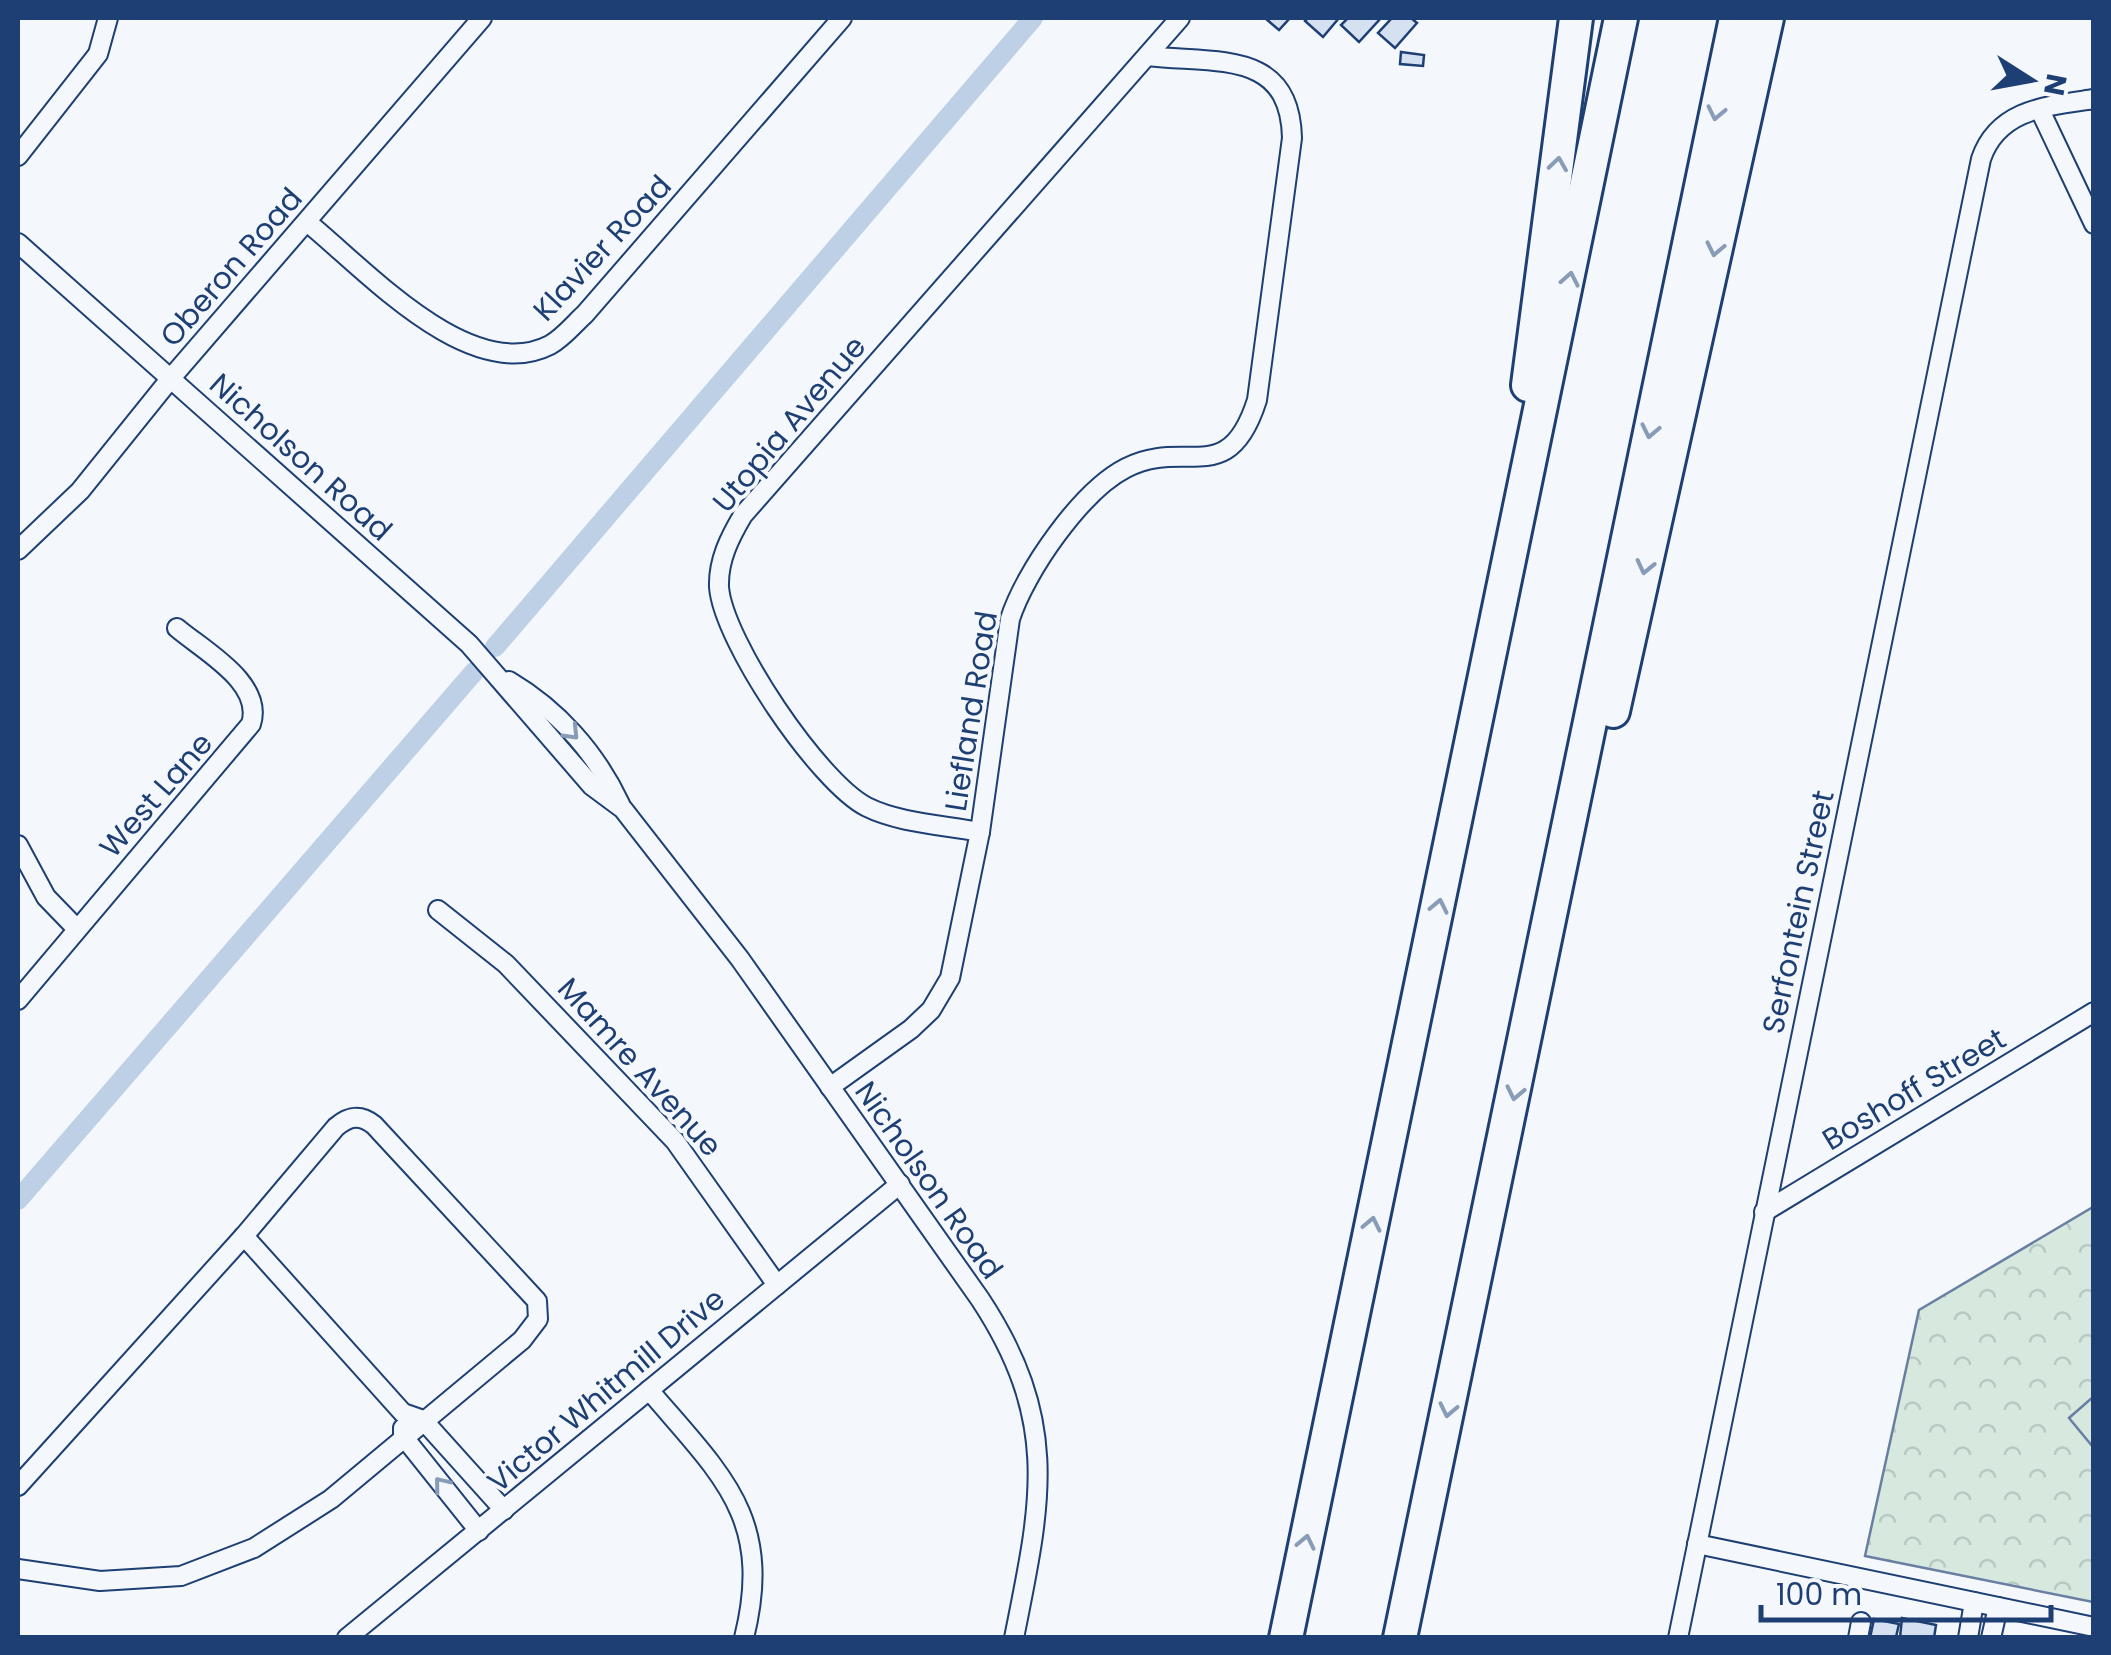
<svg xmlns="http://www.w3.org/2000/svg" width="2111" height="1655" font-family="Poppins,sans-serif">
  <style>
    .park { fill: url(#park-crowns); stroke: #687fa3; stroke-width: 2.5 }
    .pitch { fill: #d7e8df; stroke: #687fa3; stroke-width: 2.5 }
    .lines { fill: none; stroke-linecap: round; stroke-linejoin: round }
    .canal { stroke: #bed0e5; stroke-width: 20 }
    .building { fill: #d5e0f0; stroke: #1d3f73; stroke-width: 2.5 }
    .street-casing { stroke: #1d3f73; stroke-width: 22 }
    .highway-casing { stroke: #1d3f73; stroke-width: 38 }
    .street { stroke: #f4f7fb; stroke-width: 18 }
    .highway { stroke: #f4f7fb; stroke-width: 32 }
    .oneway { stroke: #889bb7 }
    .labels { text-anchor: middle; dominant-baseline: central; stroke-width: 8; stroke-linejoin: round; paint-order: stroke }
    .street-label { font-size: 30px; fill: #1d3f73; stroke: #f4f7fb }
  </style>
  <defs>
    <pattern id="park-crowns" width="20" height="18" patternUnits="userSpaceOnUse" patternTransform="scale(2.5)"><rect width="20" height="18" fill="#d7e8df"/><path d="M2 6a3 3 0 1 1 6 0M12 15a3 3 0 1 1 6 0" fill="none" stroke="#b8c8c3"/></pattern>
  </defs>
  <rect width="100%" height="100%" fill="#f4f7fb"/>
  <path class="park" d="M2093 1207V1602L1865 1556 1919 1310Z"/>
  <path class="pitch" d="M2093 1397V1447L2069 1418Z"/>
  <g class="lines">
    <g class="canal">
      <path d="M495 647 1033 18"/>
      <path d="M18 1200 474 672"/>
    </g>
  </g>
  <g class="building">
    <path d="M1265 18H1290L1279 30Z"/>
    <path d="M1308 18H1339L1323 37 1305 21Z"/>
    <path d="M1348 18H1381L1359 42 1341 25Z"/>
    <path d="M1392 18H1411L1417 23 1395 48 1378 33Z"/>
    <path d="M1401 52 1424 55 1423 66 1400 64Z"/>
    <path d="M1902 1618 1936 1625 1934 1638H1900Z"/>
    <path d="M1874 1619 1899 1624 1896 1637 1870 1638Z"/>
  </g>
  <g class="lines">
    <defs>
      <g id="street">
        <path d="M2040 110 2094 224"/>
        <path d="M18 156 98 54 108 18"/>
        <path d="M307 222C365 269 470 386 550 345 563 338 574 324 585 314L842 18"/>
        <path d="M18 243 469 644 592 786 623 809 740 959 980 1299C1061 1422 1041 1503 1014 1638"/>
        <path d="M18 550 80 491 171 378 482 18"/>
        <path d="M509 681C558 710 596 753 620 804"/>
        <path d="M980 832C944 825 899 823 867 807 819 783 723 641 719 587 718 560 730 537 743 515L1180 18"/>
        <path d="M18 845 46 897 77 929"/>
        <path d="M438 910 506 964 675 1141 777 1285"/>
        <path d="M18 1000 251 724C264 683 204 651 177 628"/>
        <path d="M830 1087 911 1029 931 1010 950 978 980 832 1010 619C1025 572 1081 491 1126 468 1185 437 1228 491 1257 400L1292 138C1290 49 1216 64 1148 56"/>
        <path d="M1764 1212 2094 1012"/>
        <path d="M244 1236 403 1413 423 1420 504 1510"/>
        <path d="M649 1390C721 1475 774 1517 744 1638"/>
        <path d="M403 1428V1436L479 1531"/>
        <path d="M18 1486 244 1236 336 1127C349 1116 360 1114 374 1125L537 1301 538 1319 522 1340 331 1499 254 1548 181 1576 100 1581 18 1569"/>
        <path d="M1697 1544 2094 1627"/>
        <path d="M347 1638 900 1184"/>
        <path d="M1678 1638 1981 159C1998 109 2047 106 2094 99"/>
        <path d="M1858 1638 1861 1622"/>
        <path d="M1968 1638 1974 1602"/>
        <path d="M1991 1638 1998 1607"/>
      </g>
      <g id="highway">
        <path d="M1528 385 1576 18"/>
        <path d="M1613 711 1767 18"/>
        <path d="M1286 1638 1621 18"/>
        <path d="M1400 1638 1736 18"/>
      </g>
    </defs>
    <use href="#street" class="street-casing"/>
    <use href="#highway" class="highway-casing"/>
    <use href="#street" class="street"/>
    <use href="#highway" class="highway"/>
  </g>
  <defs><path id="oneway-chevron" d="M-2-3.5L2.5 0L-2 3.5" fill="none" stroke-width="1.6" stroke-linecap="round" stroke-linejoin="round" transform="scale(2.5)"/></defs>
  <g class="oneway">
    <use href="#oneway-chevron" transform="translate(1716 113) rotate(102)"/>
    <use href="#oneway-chevron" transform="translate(1558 164) rotate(-82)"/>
    <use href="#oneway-chevron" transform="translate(1715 249) rotate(102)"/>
    <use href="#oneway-chevron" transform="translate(1570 279) rotate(-79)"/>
    <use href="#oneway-chevron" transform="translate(1650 431) rotate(102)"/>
    <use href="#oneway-chevron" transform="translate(1645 567) rotate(103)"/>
    <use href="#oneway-chevron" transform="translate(572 733) rotate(46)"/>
    <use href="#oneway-chevron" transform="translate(1439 906) rotate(-78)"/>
    <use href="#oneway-chevron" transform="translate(1515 1093) rotate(102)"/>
    <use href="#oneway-chevron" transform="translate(1372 1224) rotate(-78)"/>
    <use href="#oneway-chevron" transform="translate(1448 1410) rotate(102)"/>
    <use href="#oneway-chevron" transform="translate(441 1484) rotate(-129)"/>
    <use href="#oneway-chevron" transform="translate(1306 1542) rotate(-78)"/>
  </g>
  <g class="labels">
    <g class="street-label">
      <text transform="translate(602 248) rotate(-47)">Klavier Road</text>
      <text transform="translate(231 267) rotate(-49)">Oberon Road</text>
      <text transform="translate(789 424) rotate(-50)">Utopia Avenue</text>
      <text transform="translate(301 457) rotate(42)">Nicholson Road</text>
      <text transform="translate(971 711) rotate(-81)">Liefland Road</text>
      <text transform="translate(156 795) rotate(-49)">West Lane</text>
      <text transform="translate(1798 912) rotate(-78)">Serfontein Street</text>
      <text transform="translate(640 1067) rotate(48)">Mamre Avenue</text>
      <text transform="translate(1914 1089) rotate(-31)">Boshoff Street</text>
      <text transform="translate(929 1180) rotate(55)">Nicholson Road</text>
      <text transform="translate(606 1390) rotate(-40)">Victor Whitmill Drive</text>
    </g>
  </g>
  <rect width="2111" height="1655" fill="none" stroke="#1d3f73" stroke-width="40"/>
  <g transform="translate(2031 80) rotate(101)" stroke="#f4f7fb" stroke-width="8" paint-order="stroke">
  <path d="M0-8L18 38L0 25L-18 38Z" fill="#1d3f73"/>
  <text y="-15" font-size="28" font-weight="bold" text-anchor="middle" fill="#1d3f73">N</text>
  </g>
  <path d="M1761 1605v15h290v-15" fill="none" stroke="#1d3f73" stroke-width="5"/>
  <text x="1776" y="1605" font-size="30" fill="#1d3f73" stroke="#f4f7fb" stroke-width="8" paint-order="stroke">100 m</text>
</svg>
